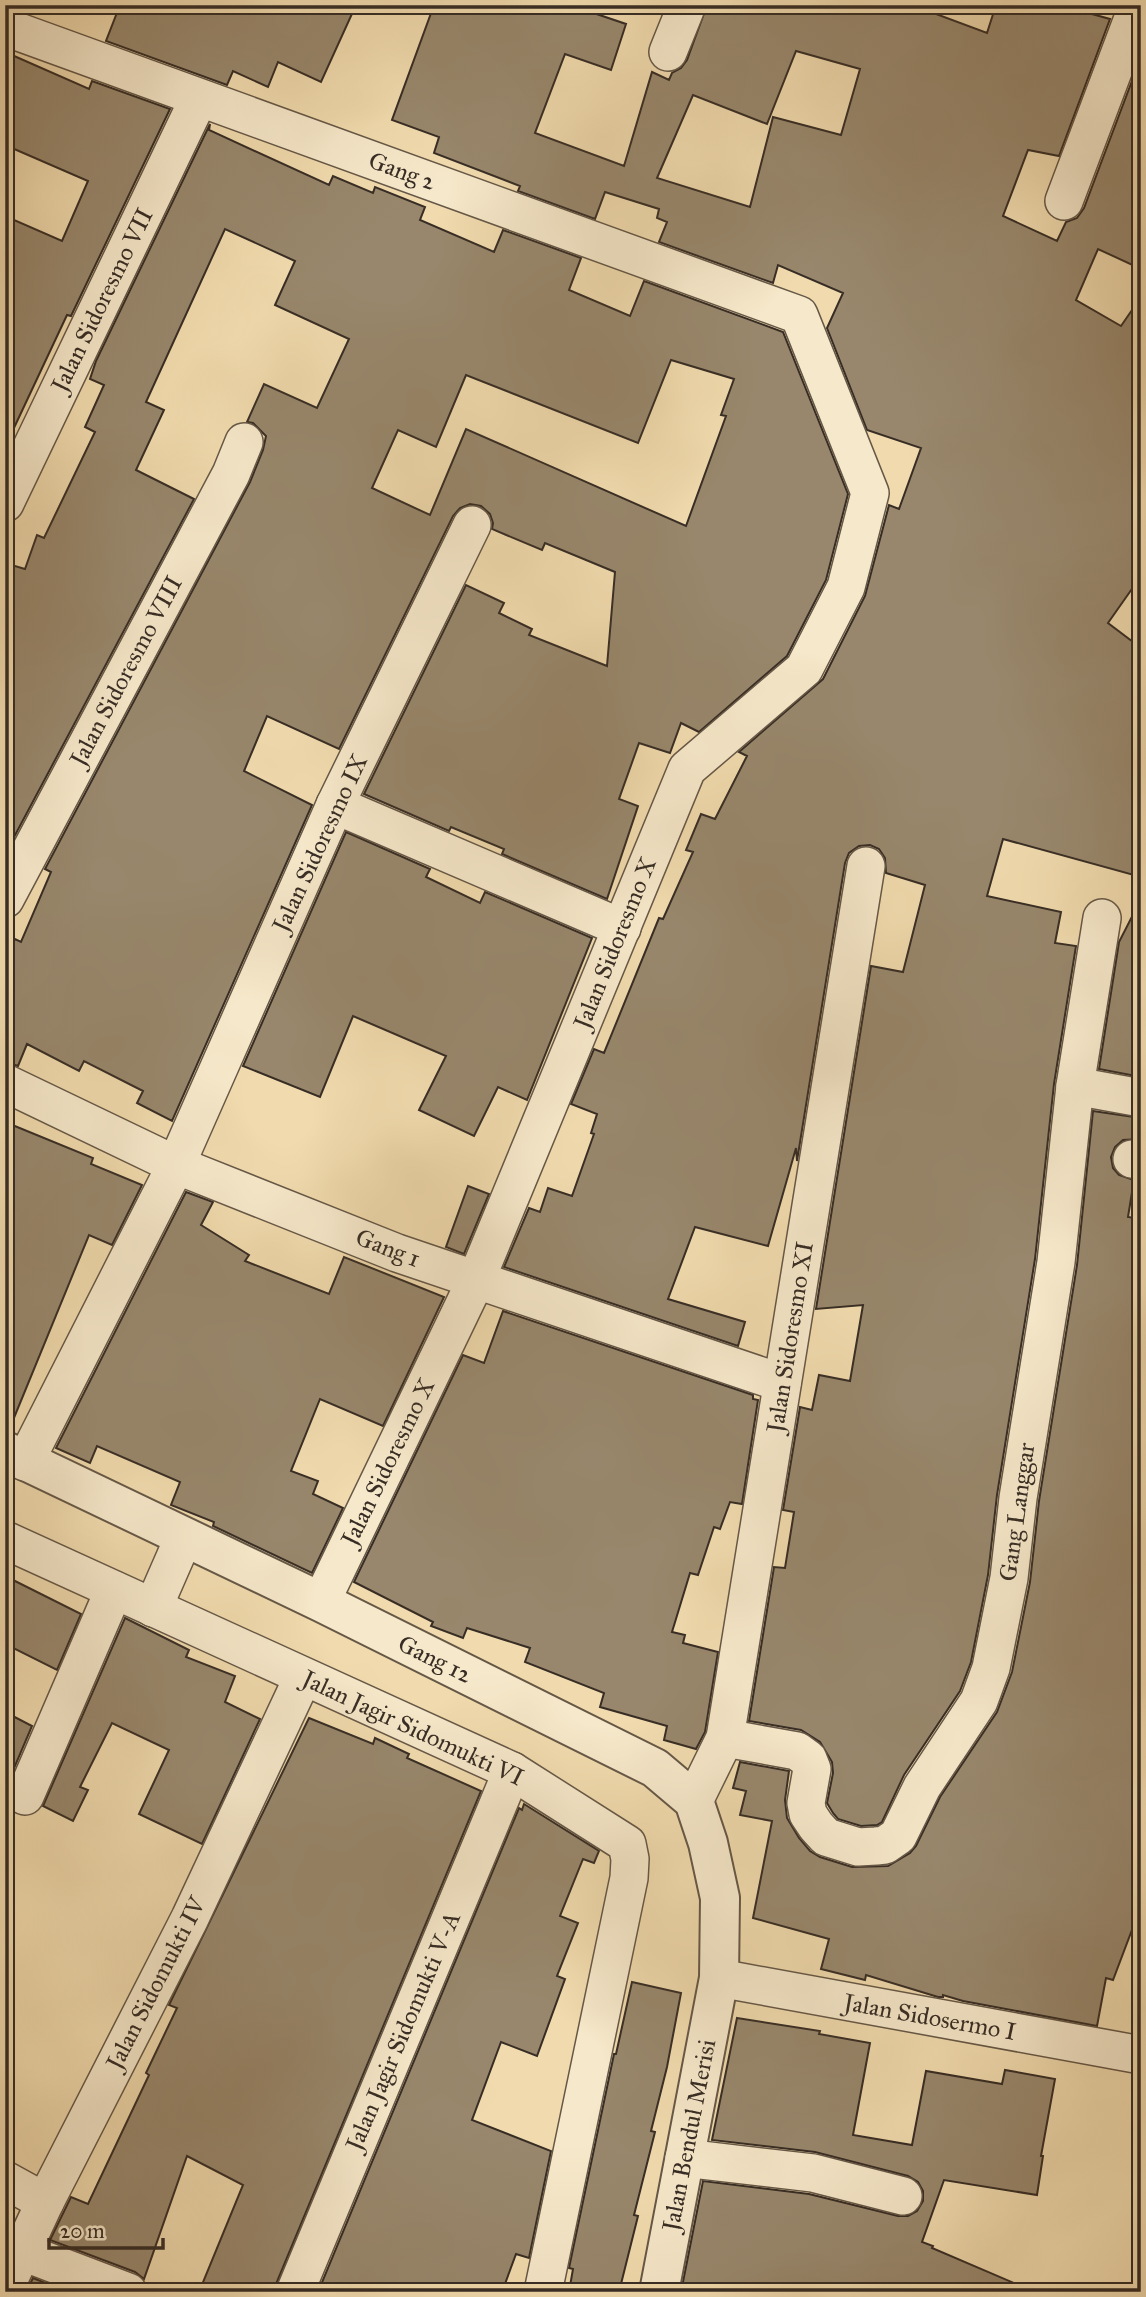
<svg xmlns="http://www.w3.org/2000/svg" width="1146" height="2297" font-family="'IM FELL Great Primer',serif">
  <style>
    .building { fill: #98876c; stroke: #372d25; stroke-width: 2; fill-rule: evenodd }
    .lines { fill: none; stroke-linecap: round; stroke-linejoin: round }
    .minor-casing { stroke: #665847; stroke-width: 40 }
    .tertiary-casing { stroke: #665847; stroke-width: 42 }
    .minor { stroke: #f6e8ca; stroke-width: 37 }
    .tertiary { stroke: #f6e8ca; stroke-width: 38 }
    .labels { text-anchor: middle; dominant-baseline: central; stroke-width: 5; stroke-linejoin: round; paint-order: stroke }
    .street-label { font-size: 24px; fill: #372d25; stroke: #f6e8ca }
  </style>
  <rect width="100%" height="100%" fill="#f1dbae"/>
  <filter id="stains"><feTurbulence type="fractalNoise" baseFrequency=".00286" numOctaves="4"/><feColorMatrix values="0 0 0 0 .2 0 0 0 0 .09 0 0 0 0 .02 0 0 0 .5 -.17"/></filter>
  <radialGradient id="worn" r=".72"><stop offset=".6" stop-color="#630" stop-opacity="0"/><stop offset="1" stop-color="#630" stop-opacity=".3"/></radialGradient>
  <g class="building">
    <path d="M120 5H356L321 82 278 62 268 87 233 71 227 85 106 41Z"/>
    <path d="M434 5H570L626 24 611 70 565 54 535 133 624 166 652 72 669 80 672 73 681 68 687 60 707 5H912L987 33 996 5H1059L1110 19 1059 156 1028 150 1003 216 1057 241 1066 222 1077 218 1084 208 1141 57V269L1098 249 1076 300 1121 326 1141 297V576L1108 623 1141 648V877L1003 839 987 896 1061 912 1055 943 1076 946 1054 1084 1035 1259 997 1495 988 1575 971 1662 960 1691 904 1775 882 1822 877 1825 861 1826 838 1819 833 1813 827 1803 833 1773 832 1762 820 1742 801 1730 749 1721 774 1567 785 1568 794 1512 783 1510 800 1407 812 1410 819 1375 850 1381 863 1305 816 1309 871 966 903 972 925 885 886 873 885 858 879 849 870 845 859 846 849 853 845 863 797 1161 796 1148 768 1246 695 1227 668 1299 745 1322 738 1346 504 1267 529 1208 540 1212 548 1188 572 1196 594 1134 591 1133 597 1114 571 1104 594 1049 604 1053 659 918 663 919 693 852 686 850 701 814 715 819 747 756 739 752 823 679 865 596 889 505 899 509 921 448 867 430 827 328 843 293 778 265 773 283 659 242 667 222 657 218 659 209 605 192 595 219 518 191 520 186 434 153 439 137 392 120ZM796 51 860 69 841 135 773 117 750 207 657 178 693 95 767 124Z"/>
    <path d="M5 52 89 89 92 81 170 109 71 316 67 315 5 447V216L62 241 88 181 5 145Z"/>
    <path d="M210 124 209 130 329 185 333 176 373 193 375 187 425 207 420 220 494 252 503 230 581 258 569 290 630 316 644 281 783 332 848 494 826 580 787 656 699 732 681 723 670 753 639 743 619 799 638 806 607 899 502 854 504 849 451 827 449 831 364 794 466 585 504 603 499 613 532 629 529 635 607 666 615 572 545 543 542 550 492 529 493 523 490 514 481 506 470 504 460 508 453 516 339 749 267 716 244 771 312 805 172 1121 137 1103 143 1091 84 1061 79 1071 27 1044 18 1066 5 1062V958L15 939 21 942 51 872 45 869 250 482 263 450 266 436 253 423 247 422 264 384 317 408 349 339 275 305 295 261 225 229 146 402 164 410 136 470 194 499 13 839 5 836V563L25 569 37 535 44 538 95 432 85 427 104 385 90 379 96 361ZM671 360 734 379 721 415 726 416 686 526 466 429 430 515 372 488 398 430 436 447 466 375 638 443Z"/>
    <path d="M346 832 430 869 426 877 480 903 485 892 592 938 527 1100 498 1087 474 1136 419 1110 446 1056 353 1016 320 1097 243 1066Z"/>
    <path d="M1141 899V1077L1099 1069 1119 942Z"/>
    <path d="M1093 1111 1141 1118V1139L1123 1140 1115 1147 1111 1157 1113 1168 1119 1175 1134 1180 1128 1217 1141 1219V1906L1113 1980 1106 1978 1097 2026 963 2001 943 1995V1997H938L866 1975 865 1980 821 1969 829 1939 753 1918 772 1821 740 1815 746 1791 733 1788 740 1762 789 1771 785 1800 787 1818 799 1838 810 1851 820 1857 852 1867 888 1866 910 1853 916 1846 940 1797 997 1712 1012 1672 1030 1582 1039 1501 1077 1265Z"/>
    <path d="M5 1122 93 1158 91 1164 142 1185 112 1245 89 1235 9 1430 5 1429Z"/>
    <path d="M468 1186 489 1194 464 1254 446 1247Z"/>
    <path d="M186 1192 213 1202 201 1225 249 1255 245 1261 329 1294 344 1257 444 1297 383 1426 320 1399 291 1471 318 1481 313 1494 343 1508 312 1573 213 1526 214 1522 171 1505 180 1482 97 1446 90 1463 56 1448Z"/>
    <path d="M503 1311 753 1395V1399L758 1400 742 1504 730 1502 720 1529 714 1527 698 1575 690 1573 672 1632 685 1635 683 1643 718 1652 705 1732 696 1749 664 1740 667 1726 600 1707 604 1693 525 1662 530 1648 467 1628 463 1638 431 1626 433 1622 354 1582 463 1355 484 1363Z"/>
    <path d="M5 1576 81 1614 57 1670 5 1644Z"/>
    <path d="M125 1618 189 1650 186 1657 235 1676 225 1702 260 1719 202 1844 139 1814 169 1750 112 1723 80 1787 88 1790 73 1821 43 1806Z"/>
    <path d="M5 1712 32 1726 6 1787H5Z"/>
    <path d="M309 1718 373 1744 375 1738 409 1754 407 1758 481 1791 276 2284 274 2292H199L243 2185 187 2156 144 2279 135 2272 50 2240 71 2197 88 2204 149 2075 146 2073 177 2008 169 2005Z"/>
    <path d="M524 1804 599 1851 594 1863 583 1859 560 1916 578 1923 557 1976 565 1979 537 2056 501 2042 472 2120 551 2151 529 2258 516 2254 502 2292H318L519 1808 522 1810Z"/>
    <path d="M632 1982 681 1993 667 2067 651 2131 655 2132 634 2215 638 2216 619 2292H569L573 2269 569 2268 614 2054H616Z"/>
    <path d="M737 2018 820 2031 819 2034 870 2043 853 2135 912 2145 926 2071 1002 2084 1005 2070 1055 2079 1041 2156H1043L1037 2195 944 2180 922 2242 933 2246 932 2248 1035 2292H681L703 2181 809 2194 898 2216H908L917 2211 923 2201V2191L918 2182 908 2176 815 2152 712 2140Z"/>
    <path d="M33 2278 68 2292H26Z"/>
  </g>
  <g class="lines">
    <defs>
      <g id="minor">
        <path d="M5 27 799 315 870 493 846 587 804 669 687 769 476 1280 321 1602"/>
        <path d="M668 52 687 5"/>
        <path d="M1064 201 1138 5"/>
        <path d="M5 503 199 98"/>
        <path d="M335 805 622 928"/>
        <path d="M5 899 231 474 244 442"/>
        <path d="M5 1083 176 1165 397 1253 782 1383"/>
        <path d="M1075 1086 1141 1098"/>
        <path d="M1132 1159 1141 1160"/>
        <path d="M25 1462 176 1165 335 805 472 525"/>
        <path d="M5 1540 512 1771 627 1844 630 1859 629 1878 543 2292"/>
        <path d="M153 1608 184 1537"/>
        <path d="M725 1738 797 1751 808 1759 812 1769 806 1803 808 1814 816 1826 826 1837 858 1847 876 1846 885 1845 898 1836 922 1787 979 1701 991 1668 1009 1578 1018 1498 1056 1262 1075 1086 1102 918"/>
        <path d="M25 1796 114 1590"/>
        <path d="M694 1801 725 1738 866 866"/>
        <path d="M719 1978 1141 2055"/>
        <path d="M684 2158 813 2173 903 2196"/>
        <path d="M5 2180 45 2202"/>
        <path d="M23 2252 128 2292"/>
        <path d="M5 2288 45 2202 190 1918 303 1677"/>
        <path d="M295 2292 512 1771"/>
      </g>
      <path id="tertiary" d="M5 1451 321 1602 655 1768 694 1801 708 1843 720 1898 719 1978 659 2292"/>
    </defs>
    <use href="#minor" class="minor-casing"/>
    <use href="#tertiary" class="tertiary-casing"/>
    <use href="#minor" class="minor"/>
    <use href="#tertiary" class="tertiary"/>
  </g>
  <g class="labels">
    <g class="street-label">
      <text transform="translate(402 171) rotate(20)">Gang 2</text>
      <text transform="translate(102 300) rotate(-64)">Jalan Sidoresmo VII</text>
      <text transform="translate(126 671) rotate(-62)">Jalan Sidoresmo VIII</text>
      <text transform="translate(320 843) rotate(-65)">Jalan Sidoresmo IX</text>
      <text transform="translate(615 943) rotate(-68)">Jalan Sidoresmo X</text>
      <text transform="translate(388 1248) rotate(21)">Gang 1</text>
      <text transform="translate(790 1337) rotate(-81)">Jalan Sidoresmo XI</text>
      <text transform="translate(388 1462) rotate(-64)">Jalan Sidoresmo X</text>
      <text transform="translate(1017 1512) rotate(-82)">Gang Langgar</text>
      <text transform="translate(435 1659) rotate(26)">Gang 12</text>
      <text transform="translate(413 1728) rotate(25)">Jalan Jagir Sidomukti VI</text>
      <text transform="translate(156 1983) rotate(-63)">Jalan Sidomukti IV</text>
      <text transform="translate(930 2017) rotate(10)">Jalan Sidosermo I</text>
      <text transform="translate(403 2031) rotate(-67)">Jalan Jagir Sidomukti V-A</text>
      <text transform="translate(689 2135) rotate(-79)">Jalan Bendul Merisi</text>
    </g>
  </g>
  <rect width="1146" height="2297" fill="none" stroke="#f1dbae" stroke-width="28"/>
  <rect x="7" y="7" width="1132" height="2283" fill="none" stroke="#372d25" stroke-width="3.5"/>
  <rect x="14" y="14" width="1118" height="2269" fill="none" stroke="#372d25" stroke-width="2"/>
  <path d="M49 2238v10h114v-10" fill="none" stroke="#372d25" stroke-width="3.5"/>
  <text x="60" y="2238" font-size="21" fill="#372d25" stroke="#f6e8ca" stroke-width="5" paint-order="stroke">20 m</text>
  <rect width="100%" height="100%" filter="url(#stains)"/>
  <rect width="100%" height="100%" fill="url(#worn)"/>
</svg>
